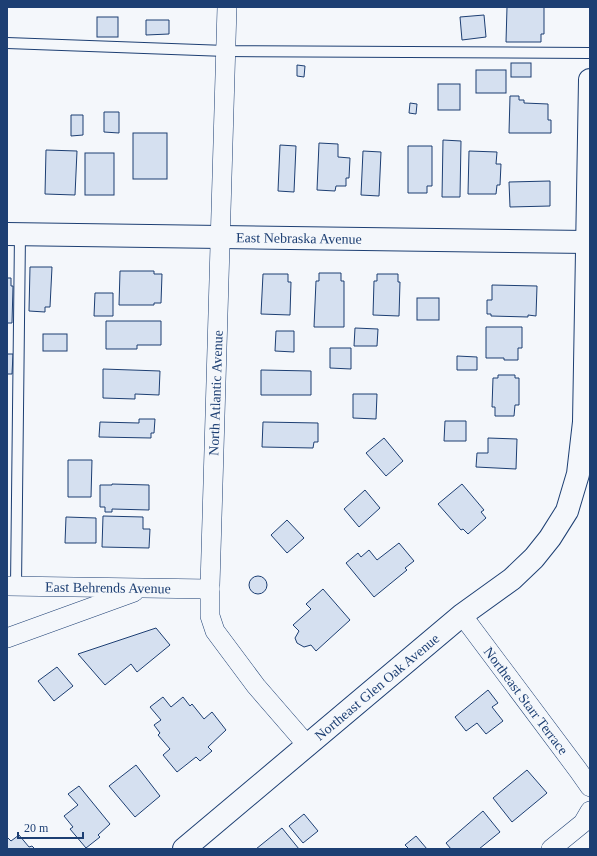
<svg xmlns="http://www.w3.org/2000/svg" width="597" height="856" font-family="Georgia,serif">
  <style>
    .building { fill: #d5e0f0; stroke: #1d3f73 }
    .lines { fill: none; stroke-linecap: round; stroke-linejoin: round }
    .lane-casing { stroke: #1d3f73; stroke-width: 12 }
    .street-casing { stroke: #1d3f73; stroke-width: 20 }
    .secondary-casing { stroke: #1d3f73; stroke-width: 24 }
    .lane { stroke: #f4f7fb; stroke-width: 10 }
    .street { stroke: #f4f7fb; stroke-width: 19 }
    .secondary { stroke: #f4f7fb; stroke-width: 22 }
    .labels { text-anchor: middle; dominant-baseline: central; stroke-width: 3; stroke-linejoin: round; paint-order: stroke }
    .street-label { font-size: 14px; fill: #1d3f73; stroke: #f4f7fb }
  </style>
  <rect width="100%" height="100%" fill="#f4f7fb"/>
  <g class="building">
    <path d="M507 7H544V34H541V42H506Z"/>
    <path d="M484 15 486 37 462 40 460 17Z"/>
    <rect x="97" y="17" width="21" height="20"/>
    <path d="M146 20H169V34L146 35Z"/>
    <rect x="511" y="63" width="20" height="14"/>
    <path d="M297 65 305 66 304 77 297 76Z"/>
    <rect x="476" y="70" width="30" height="23"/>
    <rect x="438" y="84" width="22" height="26"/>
    <path d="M510 96H519V100H524V103L548 104V120H551V133H509Z"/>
    <path d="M410 103 417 104 416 114 409 113Z"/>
    <path d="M104 112H119V133L104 132Z"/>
    <path d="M71 115H83V135L71 136Z"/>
    <rect x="133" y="133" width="34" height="46"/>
    <path d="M443 140 461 141 460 197H442Z"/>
    <path d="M319 143 338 144V157L350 158 349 178H346V186H336L335 191 317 190Z"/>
    <path d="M280 145 296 146 294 192 278 191Z"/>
    <path d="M408 146H432V186H427V193H408Z"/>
    <path d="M46 150 77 151 75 195 45 194Z"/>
    <path d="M363 151 381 152 379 196 361 195Z"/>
    <path d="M469 151 497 152 496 164H501L500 185H497L496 194H468Z"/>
    <rect x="85" y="153" width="29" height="42"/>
    <path d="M550 181V206L510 207 509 182Z"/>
    <path d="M30 267H52L50 307H45V312L29 311Z"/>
    <path d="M120 271H154V274H162L161 303H154V305H119Z"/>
    <path d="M319 273H341V281H344V327H314L316 281H319Z"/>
    <path d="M263 274H288V282H291L290 315 261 314Z"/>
    <path d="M377 274H398V282H400L399 316 373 315 374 281H377Z"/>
    <path d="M7 278H11V286H13L12 323H7Z"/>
    <path d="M492 285 537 286 536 316 528 315V317L491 316V314H487V300H492Z"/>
    <path d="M95 293H113V316H94Z"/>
    <rect x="417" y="298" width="22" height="22"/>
    <path d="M106 321H161V345H137V349H106Z"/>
    <path d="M486 327H522V348H518V360H504V358H486Z"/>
    <path d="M355 328 378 329 377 346H354Z"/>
    <path d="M276 331H294V352L275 351Z"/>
    <rect x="43" y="334" width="24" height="17"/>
    <path d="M330 348H351V369L330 368Z"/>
    <path d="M7 354H13L12 374H7Z"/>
    <path d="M457 356 477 357V370H457Z"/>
    <path d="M103 369 160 371 159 395 135 394V399L103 398Z"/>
    <path d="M261 370 311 371V395H261Z"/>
    <path d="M498 375H515V378H519V405H515L514 416H495V407H492L493 378H498Z"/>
    <path d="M353 394H377L376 419 353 418Z"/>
    <path d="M139 419H155L154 433H151V438L99 437 100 422 139 423Z"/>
    <path d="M445 421H466V441H444Z"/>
    <path d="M263 422 318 423V442H314L313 448 262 447Z"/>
    <path d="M384 438 403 461 386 476 366 453Z"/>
    <path d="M488 438 517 439 516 469 476 467 477 453H488Z"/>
    <path d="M68 460H92L91 497H68Z"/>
    <path d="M112 484 149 485V510L112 509V512H105V507H100V485H112Z"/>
    <path d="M462 484 484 510 481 512 486 518 468 534 463 529 461 530 438 504Z"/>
    <path d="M365 490 380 508 359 527 344 509Z"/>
    <path d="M103 516 143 517V529H150L149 548 102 547Z"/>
    <path d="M66 517 96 518V543H65Z"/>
    <path d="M287 520 304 538 287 553 271 535Z"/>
    <path d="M399 543 414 561 405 568 407 570 374 597 346 563 358 553 361 557 369 550 377 560Z"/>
    <circle cx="258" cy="585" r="9"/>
    <path d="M323 589 350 620 316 651 311 645 304 647 297 643 295 638 299 631 293 625 311 609 306 604Z"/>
    <path d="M156 628 170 645 137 672 131 664 105 685 78 654Z"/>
    <path d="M57 667 73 686 54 701 38 681Z"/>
    <path d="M488 690 498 703 492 707 503 721 486 734 477 723 466 731 455 717Z"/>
    <path d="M163 697 171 707 183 697 190 706 192 704 204 719 212 712 226 730 208 747 212 751 200 761 196 757 177 772 163 755 170 749 158 735 160 733 154 725 161 720 150 707Z"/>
    <path d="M136 765 160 796 135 817 109 786Z"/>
    <path d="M527 770 547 793 512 822 493 798Z"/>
    <path d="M79 786 110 824 98 835 100 837 86 848 70 829 73 827 64 816 78 805 68 794Z"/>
    <path d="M483 811 500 832 479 849H451L446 843Z"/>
    <path d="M304 814 318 831 303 843 289 826Z"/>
    <path d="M282 828 299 849H256Z"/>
    <path d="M19 835 29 847 32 846 35 849H7V837L11 841Z"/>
    <path d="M416 836 427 849H409L405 845Z"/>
  </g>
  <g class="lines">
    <defs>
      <g id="lane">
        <path d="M7 43 226 51 590 53"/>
        <path d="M16 586 20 234"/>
      </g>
      <g id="street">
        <path d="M227 7 210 586V616L215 631 256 686 308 746"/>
        <path id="s1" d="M7 586 210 589"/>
        <path id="s2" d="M462 615 578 770 590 787"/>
        <path d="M7 638 134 592"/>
        <path d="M551 849 583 823 590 811"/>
      </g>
      <g id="secondary">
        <path id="s3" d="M7 234 587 242"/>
        <path id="s4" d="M184 849 462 615 512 579 534 558 550 538 567 511 578 474 584 422 590 80"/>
      </g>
    </defs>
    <use href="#lane" class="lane-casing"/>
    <use href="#street" class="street-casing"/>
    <use href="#secondary" class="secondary-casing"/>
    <use href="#lane" class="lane"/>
    <use href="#street" class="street"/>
    <use href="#secondary" class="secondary"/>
  </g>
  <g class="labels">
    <g class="street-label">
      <text stroke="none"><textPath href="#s3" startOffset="292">East Nebraska Avenue</textPath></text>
      <text transform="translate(216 393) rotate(-88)">North Atlantic Avenue</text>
      <text stroke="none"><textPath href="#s1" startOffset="101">East Behrends Avenue</textPath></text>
      <text stroke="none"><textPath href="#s4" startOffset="252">Northeast Glen Oak Avenue</textPath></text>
      <text stroke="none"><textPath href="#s2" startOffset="107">Northeast Starr Terrace</textPath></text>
    </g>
  </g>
  <rect width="597" height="856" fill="none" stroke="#1d3f73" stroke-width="16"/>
  <path d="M18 832v6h65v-6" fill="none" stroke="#1d3f73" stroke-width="2"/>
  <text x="24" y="832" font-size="12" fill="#1d3f73" stroke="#f4f7fb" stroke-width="3" paint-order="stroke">20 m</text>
</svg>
